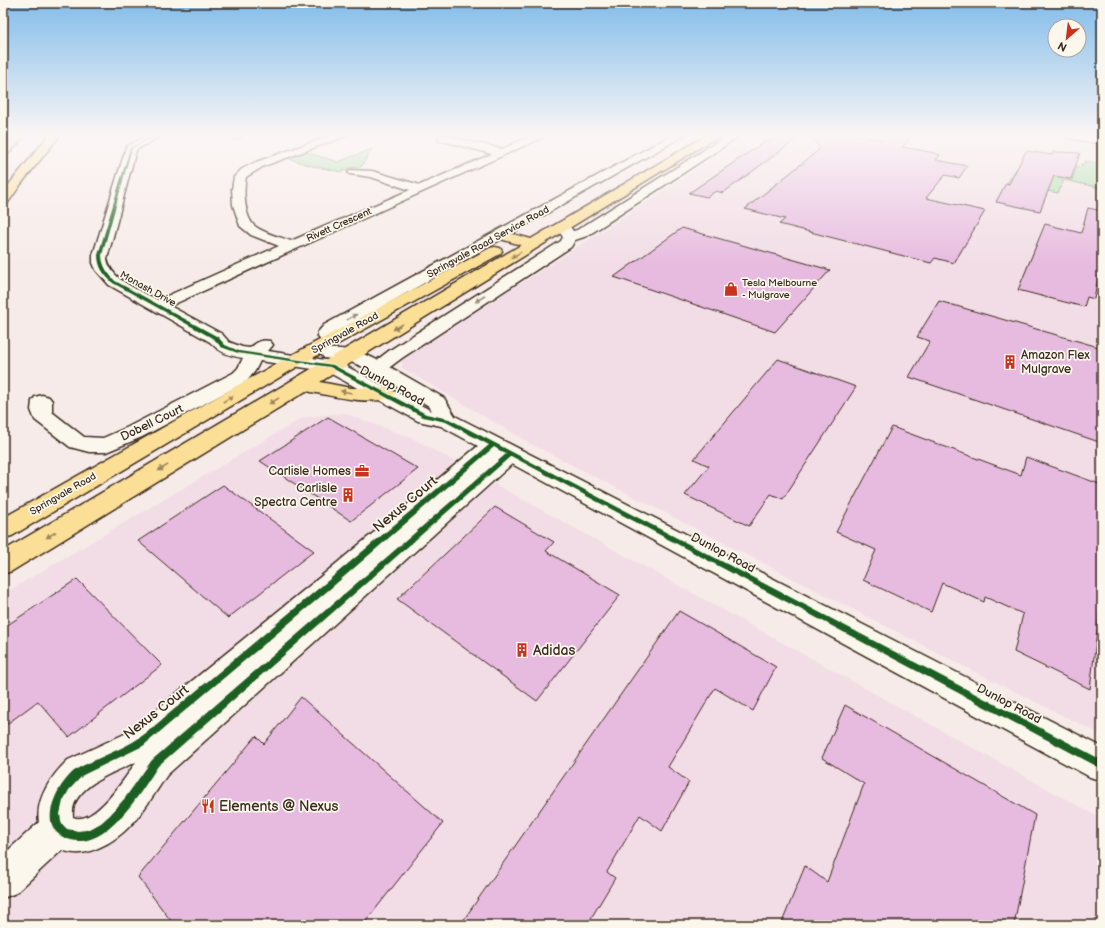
<svg xmlns="http://www.w3.org/2000/svg" width="1105" height="928" font-family="'Balsamiq Sans',sans-serif">
  <style>
    .built { fill: #f2dde6 }
    .green { fill: #a5dda1; stroke: #708460 }
    .building { fill: #e7bbdf; stroke: #3b2a1e }
    .lines { fill: none; stroke-linecap: round; stroke-linejoin: round }
    .minor-casing { stroke: #3b2a1e; stroke-width: 3 }
    .highway-casing { stroke: #3b2a1e; stroke-width: 3 }
    .minor { fill: #fbf7ec; fill-rule: evenodd }
    .highway { fill: #fbdf96; fill-rule: evenodd }
    .cycleway-casing { stroke: #fbf7ec; stroke-width: 2 }
    .cycleway { fill: #1b5e20; fill-rule: evenodd }
    .oneway { fill: #9b845a }
    .oneway2 { fill: #9b9085 }
    .labels { text-anchor: middle; dominant-baseline: central; stroke-width: 3.5; stroke-linejoin: round; paint-order: stroke }
    .far-street-label { font-size: 10px; fill: #3b2a1e; stroke: #fbf7ec }
    .far-poi-label { font-size: 10px; fill: #3b2a1e; stroke: #fbf7ec; text-anchor: start }
    .poi-label { font-size: 12px; fill: #3b2a1e; stroke: #fbf7ec; text-anchor: end }
    .street-label { font-size: 12px; fill: #3b2a1e; stroke: #fbf7ec }
    .near-street-label { font-size: 14px; fill: #3b2a1e; stroke: #fbf7ec }
    .near-poi-label { font-size: 14px; fill: #3b2a1e; stroke: #fbf7ec; text-anchor: start }
  </style>
  <rect width="100%" height="100%" fill="#f7ebe9"/>
  <filter id="ink" filterUnits="userSpaceOnUse"><feTurbulence type="fractalNoise" baseFrequency=".025" numOctaves="2"/><feDisplacementMap in="SourceGraphic" scale="8" xChannelSelector="R" yChannelSelector="G"/><feConvolveMatrix kernelMatrix="1 2 1 2 8 2 1 2 1" color-interpolation-filters="sRGB"/></filter>
  <g filter="url(#ink)">
    <g class="built">
      <path d="M748 135H1102V735L969 669 531 444 402 368V360L413 350 550 265Z"/>
      <path d="M344 413 412 438 1102 819V925H3V594L304 417Z"/>
    </g>
    <g class="green">
      <path d="M372 149 361 167 349 168 342 172 312 166 287 158 305 152 338 162Z"/>
      <path d="M1085 161 1102 164V188L1064 180 1058 193 1007 183 1016 169 1072 180 1077 166 1082 167 1081 164H1084Z"/>
    </g>
    <g class="building">
      <path d="M780 135H802L723 193 716 191 707 197 689 193 758 146 766 141 770 142Z"/>
      <path d="M810 135H858L882 140 887 135H910L907 139 909 140 902 147 935 153 940 155 936 160 967 166 959 178 945 175 926 198 985 211 954 263 935 258 931 263 779 224 785 219 745 209 820 149Z"/>
      <path d="M1026 151 1053 155V152L1080 153 1071 179 1054 176 1040 211 996 202 1006 183 1009 184Z"/>
      <path d="M1088 208 1102 211V258L1094 299 1087 297 1084 307 1018 290 1045 224 1081 233Z"/>
      <path d="M682 228 830 270 775 332 614 277Z"/>
      <path d="M939 301 1102 348V443L909 377 930 341 917 337Z"/>
      <path d="M778 359 856 387 783 499 771 494 749 526 685 495 709 466 694 459Z"/>
      <path d="M328 417 418 469 351 521 260 461Z"/>
      <path d="M892 427 1021 475 1026 457 1102 485V592L1090 689 1014 652 1023 614 985 597 984 602 942 583 931 612 863 580 876 550 836 532Z"/>
      <path d="M223 485 314 551 228 618 138 541Z"/>
      <path d="M495 507 554 542 546 551 620 595 537 701 397 599Z"/>
      <path d="M77 579 162 665 69 737 38 701 3 727V628Z"/>
      <path d="M679 611 776 667 753 711 715 688 668 767 689 782 662 831 640 815 607 872 615 878 587 925H460Z"/>
      <path d="M301 697 443 823 363 925H174L138 877 256 736 264 744Z"/>
      <path d="M845 705 1035 815 1014 925H781L805 866 827 882 864 784 822 758Z"/>
    </g>
    <g class="lines">
      <defs>
        <g id="minor">
          <path d="M148 135H162L136 150 107 259C111 281 140 290 158 300L279 246 251 235 240 226 233 205 232 189 234 177 242 169 256 162 333 135H349L264 166 246 177C243 190 244 219 256 227 266 234 280 237 291 241L410 190 371 177 350 174 348 172 350 170 372 171 420 185 492 154 439 140 438 138 439 136 445 135 502 149 533 135H548L170 306 222 334 229 342 242 347 250 348C257 342 261 339 270 341L273 345 268 351 338 362 432 411 429 406 361 366 351 362 324 358 321 354 324 350C340 346 362 352 377 360L390 350 561 241 563 237 556 227 558 224H568L573 231 577 230 728 135H741L587 236 575 240 571 247 402 358 390 367 444 398 455 416 1102 747V781L1090 777 512 464 167 775C148 803 131 835 98 848 85 854 75 855 62 850L16 893 3 898V855L39 822C35 799 52 775 68 760L129 732 319 578 478 446 441 426 418 421 326 371 260 361 255 371 247 381 142 437 106 452H89L70 447 35 420 31 410 32 401 35 397 42 395 49 397 52 401V412L84 437 103 438 128 427 233 373 238 368 243 358C229 356 219 352 210 342L109 285 96 270 93 263V255L126 148 127 146ZM136 762C126 777 94 827 73 817 69 787 115 772 136 762Z"/>
          <path d="M232 135H242V136L237 139 233 138Z"/>
          <path d="M672 135H685L336 333V335L340 340 337 344C329 346 323 344 318 337V332L324 325Z"/>
          <path d="M1063 135H1088L1102 138V144L1068 138Z"/>
        </g>
        <g id="highway">
          <path d="M15 135H26L7 155 3 156V147Z"/>
          <path d="M49 135H60L21 184 7 204 3 205V192Z"/>
          <path d="M707 135H720L320 382 351 388H385L392 390 395 394 392 398C364 405 334 396 306 391L12 571 3 574V551L521 245 497 238 495 235 497 232 502 231 531 239Z"/>
          <path d="M495 247 500 248 502 251 500 254 302 364 12 536 3 538V518L290 356 490 248Z"/>
        </g>
      </defs>
      <use href="#minor" class="minor-casing"/>
      <use href="#highway" class="highway-casing"/>
      <use href="#minor" class="minor"/>
      <use href="#highway" class="highway"/>
      <defs>
        <path id="cycleway" d="M154 135H158L132 148 102 255C102 266 108 273 115 281L218 337 225 345 239 351 333 365 426 414 449 419 1102 760V769L511 456 158 766C140 793 103 858 63 837 41 826 53 796 64 782 68 777 72 772 77 769 81 766 86 764 91 762 109 753 130 746 146 733 261 637 375 541 489 445L446 422 423 417 330 367 238 353 221 347 214 339 113 283C104 275 98 267 98 255L130 148ZM494 447 506 454 152 760 125 798 110 815 101 823 92 828 86 830 78 831 67 829 63 825 61 821 60 814 63 801 69 790 83 775 143 746 331 588Z"/>
      </defs>
      <use href="#cycleway" class="cycleway-casing"/>
      <use href="#cycleway" class="cycleway"/>
    </g>
    <defs><path id="oneway-solid" d="M-6-.8H1V-3.2L6.5 0L1 3.2V.8H-6Z"/></defs>
    <g class="oneway">
      <use href="#oneway-solid" transform="translate(516 255) rotate(149)"/>
      <use href="#oneway-solid" transform="translate(398 327) rotate(149)"/>
      <use href="#oneway-solid" transform="translate(346 392) rotate(-170)"/>
      <use href="#oneway-solid" transform="translate(228 399) rotate(-30)"/>
      <use href="#oneway-solid" transform="translate(274 401) rotate(149)"/>
      <use href="#oneway-solid" transform="translate(163 468) rotate(149)"/>
      <use href="#oneway-solid" transform="translate(51 535) rotate(149)"/>
    </g>
    <g class="oneway2">
      <use href="#oneway-solid" transform="translate(480 299) rotate(147)"/>
      <use href="#oneway-solid" transform="translate(352 317) rotate(-29)"/>
    </g>
  </g>
  <linearGradient id="sky" x2="0" y2="1"><stop stop-color="#84bdea"/><stop offset="0.51" stop-color="#fbf6f5"/><stop offset="1" stop-color="#fbf6f5" stop-opacity="0"/></linearGradient>
  <rect width="1105" height="265" fill="url(#sky)"/>
  <defs>
    <symbol id="shop-bare" viewBox="-9 -9 18 18"><path d="M-5-2.5h2.3a2.7 3.5 0 0 1 5.4 0H5L5.5 6h-11ZM-1.5-2.5h3a1.5 2.3 0 0 0-3 0Z" fill="#c8321e" stroke="#fbf7ec" stroke-width="2.5" paint-order="stroke"/></symbol>
    <symbol id="building-bare" viewBox="-9 -9 18 18"><path d="M-4-6H4V6H1V3H-1V6H-4ZM-2.5-4.3h1.7v1.8h-1.7ZM.8-4.3h1.7v1.8H.8ZM-2.5-1h1.7V.8h-1.7ZM.8-1h1.7V.8H.8Z" fill="#c8321e" stroke="#fbf7ec" stroke-width="2.5" paint-order="stroke"/></symbol>
    <symbol id="office-bare" viewBox="-9 -9 18 18"><path d="M-6-3h4V-5.5h4V-3h4V5H-6ZM-1-4.5V-3h2v-1.5ZM-6 0V1H6V0Z" fill="#c8321e" stroke="#fbf7ec" stroke-width="2.5" paint-order="stroke"/></symbol>
    <symbol id="restaurant-bare" viewBox="-9 -9 18 18"><path d="M-5-6h1v4h1v-4h1v4h1v-4h1v5L-1.5 .5V6h-2V.5L-5-1ZM5-6V6H3V1.5H1.5Q1.5-4 5-6Z" fill="#c8321e" stroke="#fbf7ec" stroke-width="2.5" paint-order="stroke"/></symbol>
  </defs>
  <g fill-rule="evenodd">
    <use href="#shop-bare" x="721" y="279" width="20" height="20"/>
    <use href="#building-bare" x="1000" y="352" width="20" height="20"/>
    <use href="#office-bare" x="352" y="461" width="20" height="20"/>
    <use href="#building-bare" x="338" y="485" width="20" height="20"/>
    <use href="#building-bare" x="512" y="640" width="20" height="20"/>
    <use href="#restaurant-bare" x="198" y="796" width="20" height="20"/>
  </g>
  <g class="labels">
    <g class="far-street-label">
      <text transform="translate(339 225) rotate(-24)">Rivett Crescent</text>
      <text transform="translate(488 242) rotate(-29)">Springvale Road Service Road</text>
      <text transform="translate(148 289) rotate(29)">Monash Drive</text>
      <text transform="translate(345 333) rotate(-29)">Springvale Road</text>
      <text transform="translate(63 494) rotate(-30)">Springvale Road</text>
    </g>
    <g class="far-poi-label">
      <text x="742" y="283">Tesla Melbourne<tspan x="742" dy="12">- Mulgrave</tspan></text>
    </g>
    <g class="poi-label">
      <text x="1021" y="355" text-anchor="start">Amazon Flex<tspan x="1021" dy="14">Mulgrave</tspan></text>
      <text x="351" y="471">Carlisle Homes</text>
      <text x="337" y="488">Carlisle<tspan x="337" dy="14">Spectra Centre</tspan></text>
    </g>
    <g class="street-label">
      <text transform="translate(392 386) rotate(28)">Dunlop Road</text>
      <text transform="translate(152 423) rotate(-26)">Dobell Court</text>
      <text transform="translate(723 553) rotate(28)">Dunlop Road</text>
      <text transform="translate(1009 704) rotate(28)">Dunlop Road</text>
    </g>
    <g class="near-street-label">
      <text transform="translate(405 504) rotate(-40)">Nexus Court</text>
      <text transform="translate(156 712) rotate(-38)">Nexus Court</text>
    </g>
    <g class="near-poi-label">
      <text x="533" y="650">Adidas</text>
      <text x="219" y="806">Elements @ Nexus</text>
    </g>
  </g>
  <rect width="1105" height="928" fill="none" stroke="#fbf7ec" stroke-width="16"/>
  <rect x="8" y="8" width="1089" height="912" fill="none" stroke="#3b2a1e" stroke-width="1.5" filter="url(#ink)"/>
  <g transform="translate(1067 38) rotate(208)"><circle r="19" fill="#fbf7ec" stroke="#aea59a"/>
  <path d="M0-3L7 15L0 10L-7 15Z" fill="#c8321e"/>
  <text y="-6" font-size="11" font-weight="bold" text-anchor="middle" fill="#3b2a1e">N</text>
  </g>
</svg>
